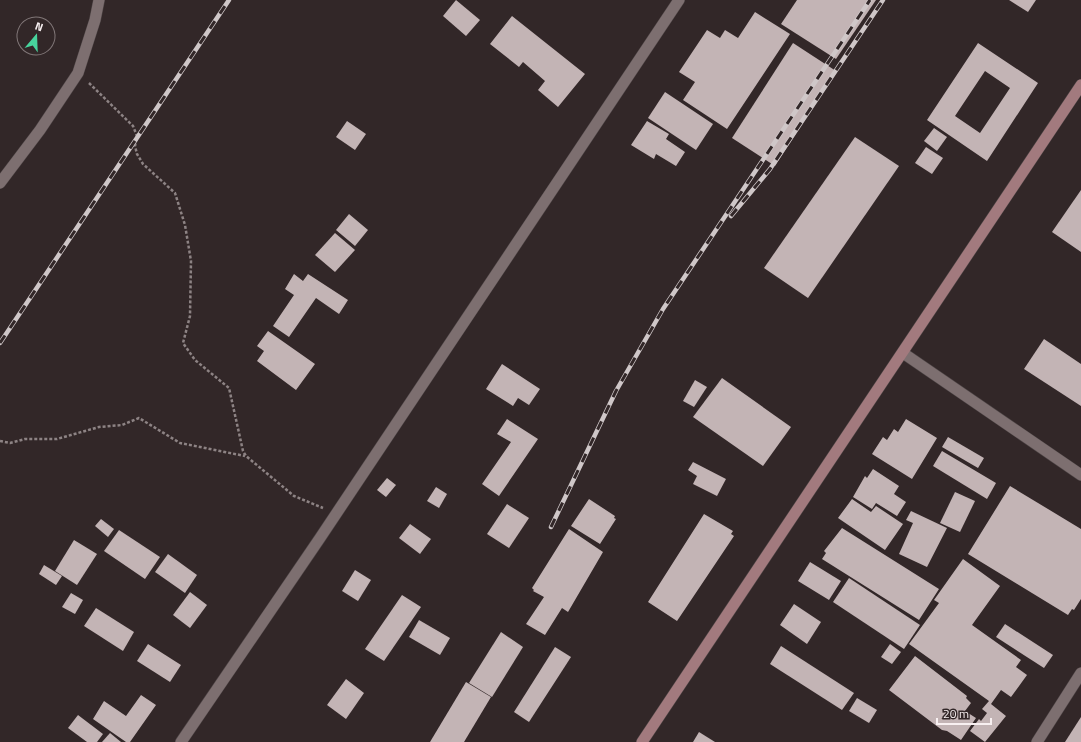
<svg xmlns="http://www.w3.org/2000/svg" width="1081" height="742" font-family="'Titillium Web',sans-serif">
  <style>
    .building { fill: #c3b4b5; fill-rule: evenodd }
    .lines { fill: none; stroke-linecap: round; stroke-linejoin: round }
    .minor-casing { stroke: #4f4647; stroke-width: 12 }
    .secondary-casing { stroke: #4f4647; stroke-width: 12 }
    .path { stroke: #8d8384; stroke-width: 2.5; stroke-dasharray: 3 2; stroke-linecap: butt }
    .minor { stroke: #7d6f70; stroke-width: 11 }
    .secondary { stroke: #a27a7e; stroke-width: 11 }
    .rail-casing { stroke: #cfc7c8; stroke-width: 4.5 }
    .rail { stroke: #322728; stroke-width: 3; stroke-dasharray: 9; stroke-linecap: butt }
  </style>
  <rect width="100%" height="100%" fill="#322728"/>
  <g class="building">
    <path d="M456 0 480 20 466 36 443 16Z"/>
    <path d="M797 0H876L836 59 781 24Z"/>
    <path d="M1009 0H1036L1028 12Z"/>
    <path d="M755 12 790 34 727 129 683 100 695 82 679 72 707 30 720 38 725 30 738 38Z"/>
    <path d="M512 16 585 74 558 107 538 90 545 81 523 62 519 67 490 44Z"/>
    <path d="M793 43 836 71 775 166 732 138Z"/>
    <path d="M978 43 1038 83 987 161 927 120ZM985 71 1010 88 980 133 955 116Z"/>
    <path d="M665 92 713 124 696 150 648 118Z"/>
    <path d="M347 121 366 134 355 150 336 137Z"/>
    <path d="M647 121 669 134 666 139 685 152 676 166 656 154 654 159 631 145Z"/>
    <path d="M934 128 947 137 937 151 924 141Z"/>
    <path d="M855 137 899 166 808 298 764 268Z"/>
    <path d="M926 147 943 158 932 174 915 163Z"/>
    <path d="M1081 190V252L1052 232Z"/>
    <path d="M349 214 368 230 355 246 336 230Z"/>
    <path d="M335 233 355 250 335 272 315 255Z"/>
    <path d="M294 274 303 281 308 274 348 300 339 314 316 298 289 337 273 326 294 295 285 289Z"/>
    <path d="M268 331 315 364 296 390 257 361 264 351 257 346Z"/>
    <path d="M1044 339 1081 364V406L1024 369Z"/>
    <path d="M502 364 540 389 529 405 518 398 513 406 486 389Z"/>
    <path d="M722 378 791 427 763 466 693 417Z"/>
    <path d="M695 380 707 387 694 407 683 401Z"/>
    <path d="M507 419 538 439 499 496 482 484 511 442 497 434Z"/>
    <path d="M906 419 937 438 912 479 872 454 883 437 887 440 894 429 898 432Z"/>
    <path d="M948 437 984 458 978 468 942 447Z"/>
    <path d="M942 451 996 483 987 499 933 466Z"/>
    <path d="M693 462 726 479 717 496 693 484 697 476 688 470Z"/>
    <path d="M873 469 899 486 894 494 906 502 897 516 876 503 872 509 853 497 865 476 867 478Z"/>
    <path d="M387 478 396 485 386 497 377 490Z"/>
    <path d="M1010 486 1081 529V599L1074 610 1072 609 1068 615 968 554Z"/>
    <path d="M436 487 447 494 439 508 427 501Z"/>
    <path d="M955 492 975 501 960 532 940 523Z"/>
    <path d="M589 499 615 516 614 518 616 519 600 544 571 526Z"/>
    <path d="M852 499 871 512 876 506 903 524 885 550 838 518Z"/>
    <path d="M507 504 529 518 509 548 487 534Z"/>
    <path d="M911 511 947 528 927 567 899 554 913 523 906 520Z"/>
    <path d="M704 514 733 531 731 534 734 536 677 621 648 602Z"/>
    <path d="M101 519 114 529 108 537 95 526Z"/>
    <path d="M410 524 431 539 420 554 399 538Z"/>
    <path d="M842 528 939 589 919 620 822 559 826 553 824 551Z"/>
    <path d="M569 529 603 552 568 612 562 608 545 635 526 624 544 597 533 591 534 590 532 588Z"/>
    <path d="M119 530 160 557 145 579 104 551Z"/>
    <path d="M74 540 97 554 77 585 55 571Z"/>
    <path d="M168 554 197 575 185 593 155 572Z"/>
    <path d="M963 559 1000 586 972 625 1021 660 1016 667 1027 675 1011 697 1001 690 991 704 1006 716 985 742 970 731 979 719 981 721 987 713 982 709 989 701 909 644 939 603 934 600Z"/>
    <path d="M810 562 841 581 829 600 798 581Z"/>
    <path d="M44 565 62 576 56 585 39 574Z"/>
    <path d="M355 570 371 580 358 601 342 591Z"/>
    <path d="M849 578 920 625 904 649 833 602Z"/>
    <path d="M190 592 207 605 190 628 173 615Z"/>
    <path d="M71 593 83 600 75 614 62 607Z"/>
    <path d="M402 595 421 607 384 661 365 649Z"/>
    <path d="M794 604 821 622 807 644 780 625Z"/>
    <path d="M96 608 134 632 123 651 84 626Z"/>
    <path d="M419 620 450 638 440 655 409 637Z"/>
    <path d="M1005 624 1053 655 1044 668 996 637Z"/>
    <path d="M501 632 523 647 492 697 469 683Z"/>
    <path d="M148 644 181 665 170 682 137 661Z"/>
    <path d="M890 644 901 652 892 664 881 657Z"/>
    <path d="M781 646 854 693 842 710 770 664Z"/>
    <path d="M555 647 571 657 529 722 514 712Z"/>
    <path d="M915 656 967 696 966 698 971 703 965 711 976 718 961 740 947 731 942 730 889 690Z"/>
    <path d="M346 679 364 693 346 719 327 705Z"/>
    <path d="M466 682 491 697 464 742H430Z"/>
    <path d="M141 695 156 705 130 742H126L93 719 104 701 126 716Z"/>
    <path d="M857 698 877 710 869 723 849 711Z"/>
    <path d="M78 715 103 734 97 742H87L68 728Z"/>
    <path d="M1081 717V742H1065Z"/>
    <path d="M699 732 715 742H693Z"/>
    <path d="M110 733 121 742H102Z"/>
  </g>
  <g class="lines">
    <defs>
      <g id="minor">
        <path d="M0 183 40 130 78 73 95 20 99 0"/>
        <path d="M903 353 1081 475"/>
        <path d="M181 742 320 538 679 0"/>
        <path d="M1037 742 1081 673"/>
      </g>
      <path id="secondary" d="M642 742 1081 85"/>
    </defs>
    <use href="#minor" class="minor-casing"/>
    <use href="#secondary" class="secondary-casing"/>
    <g class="path">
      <path d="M89 83 133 126 137 136 135 146 137 154 143 164 175 193 185 225 191 261 190 316 183 343 195 360 229 388 243 451 246 456 294 496 323 508"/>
      <path d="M0 441 10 443 25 439H57L99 427 122 425 139 418 180 443 245 456"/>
    </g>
    <use href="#minor" class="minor"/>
    <use href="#secondary" class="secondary"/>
    <defs>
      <g id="rail">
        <path d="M731 216 770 169 883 0"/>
        <path d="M0 343 229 0"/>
        <path d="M551 527 616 391 663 309 870 0"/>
      </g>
    </defs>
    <use href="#rail" class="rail-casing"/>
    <use href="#rail" class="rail"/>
  </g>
  <g transform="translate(36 36) rotate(19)"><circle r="19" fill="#322728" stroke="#817778"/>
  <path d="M0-3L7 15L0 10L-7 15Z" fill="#47d49d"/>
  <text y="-6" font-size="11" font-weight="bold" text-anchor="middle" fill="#f8f0f1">N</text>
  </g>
  <path d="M937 718v6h54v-6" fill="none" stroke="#f8f0f1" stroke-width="2"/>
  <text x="943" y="718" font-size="12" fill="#f8f0f1" stroke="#322728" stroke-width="3" paint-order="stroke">20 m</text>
</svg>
